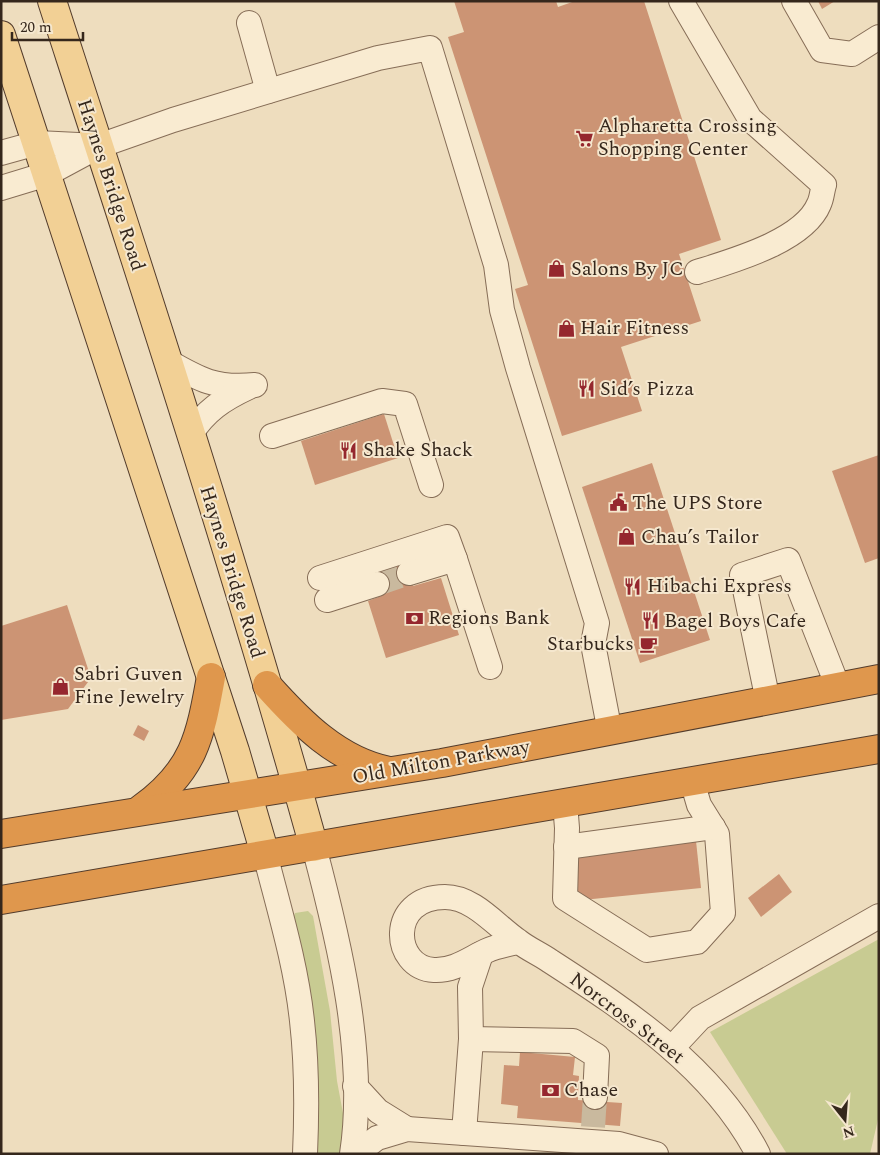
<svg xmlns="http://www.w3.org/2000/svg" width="880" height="1155" font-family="Spectral,serif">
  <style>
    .green { fill: #c8cb92 }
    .building { fill: #cc9474 }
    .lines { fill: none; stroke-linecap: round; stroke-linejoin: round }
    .minor-tunnel { stroke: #c9b99e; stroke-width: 24; stroke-dasharray: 24 12; stroke-linecap: butt }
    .minor-casing { stroke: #866d57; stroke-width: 26 }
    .major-casing { stroke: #533c2c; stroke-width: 30 }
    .highway-casing { stroke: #533c2c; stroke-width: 30 }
    .minor { stroke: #f9ebd1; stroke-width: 24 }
    .major { stroke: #f2d095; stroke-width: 28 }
    .highway { stroke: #df974d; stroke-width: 28 }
    .labels { text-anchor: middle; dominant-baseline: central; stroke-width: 4; stroke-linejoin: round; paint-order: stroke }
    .poi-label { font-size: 20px; fill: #35271c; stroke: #f5e7ce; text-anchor: start }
    .street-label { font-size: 20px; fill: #35271c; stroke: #f5e7ce }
  </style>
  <rect width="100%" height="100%" fill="#eeddbe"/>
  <g class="green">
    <path d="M308 911 313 916 330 1011 337 1081 345 1124 344 1154H312L292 921 295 913Z"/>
    <path d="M879 939V1115L870 1154H787L710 1032Z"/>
  </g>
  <g class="building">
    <path d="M454 1H556L558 7 575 1H644L721 240 679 254 701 321 621 347 642 411 562 436 515 289 528 285 448 37 464 32Z"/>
    <path d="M818 1H835L822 9Z"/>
    <path d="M384 414 398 458 315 485 301 441Z"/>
    <path d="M879 455V558L865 563 832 471Z"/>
    <path d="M652 463 710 640 640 663 582 487Z"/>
    <path d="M404 557 413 586 441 578 459 635 386 658 368 601 381 596 372 568Z"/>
    <path d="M67 605 91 678 68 709 1 720V626Z"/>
    <path d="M138 725 149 731 144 741 133 735Z"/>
    <path d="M696 841 701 888 573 901 568 855Z"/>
    <path d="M779 874 792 892 761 917 748 898Z"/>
    <path d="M520 1052 575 1057 573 1075 579 1076 578 1100 622 1103 620 1126 517 1118 518 1106 501 1104 504 1065 519 1066Z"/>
  </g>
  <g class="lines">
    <g class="minor-tunnel">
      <path d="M377 584 409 573"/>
      <path d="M593 1127 595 1097"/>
    </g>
    <defs>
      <g id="minor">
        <path d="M681 1 750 119 824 185C822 191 822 198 819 204 804 241 732 261 697 272"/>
        <path d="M794 1 822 50 852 54 879 37"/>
        <path d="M249 23 268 91"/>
        <path d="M1 153 37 143 99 146"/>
        <path d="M1 188 47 174 99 146 173 120 378 58 430 48 496 265 502 310 518 368 597 623 593 644 610 732"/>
        <path d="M167 361C200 380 216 389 255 385"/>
        <path d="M190 435C205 411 223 399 249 387"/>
        <path d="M272 436 382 401 405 404 431 485"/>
        <path d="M409 573 455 559 490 667"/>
        <path d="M320 578 447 537 455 559"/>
        <path d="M327 600 377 584"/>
        <path d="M768 701 742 575 788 560 838 687"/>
        <path d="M565 803 567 828 565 898 647 950 697 942 723 913 717 834 699 805 692 781"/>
        <path d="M314 847C339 941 367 1056 352 1154"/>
        <path d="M566 847 713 827"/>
        <path d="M265 854C279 909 296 964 302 1021 307 1065 307 1109 305 1154"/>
        <path d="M519 942C508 944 497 946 486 951 469 959 454 971 434 970 392 968 387 897 445 897 474 897 496 926 518 941 528 949 540 954 550 961 629 1012 714 1069 758 1154"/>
        <path d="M471 1039 573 1041 597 1056 595 1097"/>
        <path d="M672 1048 700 1018 879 916"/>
        <path d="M355 1086 378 1111 407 1129"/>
        <path d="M464 1133 471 1039 470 987 481 954"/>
        <path d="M356 1154 377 1138 407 1129 619 1144 656 1154"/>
      </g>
      <g id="major">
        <path d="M52 1C143 282 235 563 314 847"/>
        <path d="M1 35 235 751 265 854"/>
      </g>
      <g id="highway">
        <path d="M267 685C300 722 338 761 389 771"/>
        <path d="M141 809C194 771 200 738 211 677"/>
        <path d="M1 834 442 763 879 679"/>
        <path d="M1 900 879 749"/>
      </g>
    </defs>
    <use href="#minor" class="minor-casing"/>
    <use href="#major" class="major-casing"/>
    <use href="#highway" class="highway-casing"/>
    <use href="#minor" class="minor"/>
    <use href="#major" class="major"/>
    <use href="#highway" class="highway"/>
  </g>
  <defs>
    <symbol id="supermarket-bare" viewBox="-9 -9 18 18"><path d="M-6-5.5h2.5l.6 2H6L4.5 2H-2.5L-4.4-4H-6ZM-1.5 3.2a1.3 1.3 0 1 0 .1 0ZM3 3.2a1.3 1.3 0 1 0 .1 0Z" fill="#95272e" stroke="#f5e7ce" stroke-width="2.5" paint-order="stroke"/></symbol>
    <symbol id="shop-bare" viewBox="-9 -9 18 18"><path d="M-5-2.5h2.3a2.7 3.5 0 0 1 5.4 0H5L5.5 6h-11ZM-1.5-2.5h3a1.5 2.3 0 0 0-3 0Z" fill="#95272e" stroke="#f5e7ce" stroke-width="2.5" paint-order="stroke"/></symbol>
    <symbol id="restaurant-bare" viewBox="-9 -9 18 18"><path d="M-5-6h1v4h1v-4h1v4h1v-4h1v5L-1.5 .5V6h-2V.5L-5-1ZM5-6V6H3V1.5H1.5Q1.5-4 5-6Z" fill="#95272e" stroke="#f5e7ce" stroke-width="2.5" paint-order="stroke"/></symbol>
    <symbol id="civic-bare" viewBox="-9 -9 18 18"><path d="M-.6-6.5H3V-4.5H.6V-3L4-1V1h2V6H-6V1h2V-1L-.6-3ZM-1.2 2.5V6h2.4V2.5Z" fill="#95272e" stroke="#f5e7ce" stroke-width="2.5" paint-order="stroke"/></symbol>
    <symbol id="bank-bare" viewBox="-9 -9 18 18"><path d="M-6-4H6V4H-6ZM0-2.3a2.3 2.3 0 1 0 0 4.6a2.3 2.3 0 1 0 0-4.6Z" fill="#95272e" stroke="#f5e7ce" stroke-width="2.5" paint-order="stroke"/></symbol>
    <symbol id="cafe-bare" viewBox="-9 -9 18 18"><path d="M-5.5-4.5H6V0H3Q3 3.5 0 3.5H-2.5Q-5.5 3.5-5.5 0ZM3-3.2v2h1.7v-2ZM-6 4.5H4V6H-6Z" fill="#95272e" stroke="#f5e7ce" stroke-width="2.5" paint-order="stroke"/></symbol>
  </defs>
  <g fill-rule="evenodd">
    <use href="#supermarket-bare" x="572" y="126" width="25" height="25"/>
    <use href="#shop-bare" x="544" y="256" width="25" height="25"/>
    <use href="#shop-bare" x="554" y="316" width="25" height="25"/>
    <use href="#restaurant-bare" x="574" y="376" width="25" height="25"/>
    <use href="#restaurant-bare" x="336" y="438" width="25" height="25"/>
    <use href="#civic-bare" x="606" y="490" width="25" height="25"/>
    <use href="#shop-bare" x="614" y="524" width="25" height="25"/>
    <use href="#restaurant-bare" x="620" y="574" width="25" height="25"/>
    <use href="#bank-bare" x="402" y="606" width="25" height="25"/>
    <use href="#restaurant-bare" x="638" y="608" width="25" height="25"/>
    <use href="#cafe-bare" x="636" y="632" width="25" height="25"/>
    <use href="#shop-bare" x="48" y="674" width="25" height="25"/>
    <use href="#bank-bare" x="538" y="1078" width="25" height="25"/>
  </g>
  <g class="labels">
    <g class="poi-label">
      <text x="598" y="126">Alpharetta Crossing<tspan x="598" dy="23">Shopping Center</tspan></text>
      <text x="571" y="269">Salons By JC</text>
      <text x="580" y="328">Hair Fitness</text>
      <text x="600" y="389">Sid’s Pizza</text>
      <text x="363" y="450">Shake Shack</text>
      <text x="632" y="503">The UPS Store</text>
      <text x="641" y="537">Chau’s Tailor</text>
      <text x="647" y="586">Hibachi Express</text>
      <text x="428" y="618">Regions Bank</text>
      <text x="664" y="621">Bagel Boys Cafe</text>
      <text x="634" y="644" text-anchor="end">Starbucks</text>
      <text x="74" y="674">Sabri Guven<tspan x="74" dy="23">Fine Jewelry</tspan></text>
      <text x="564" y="1090">Chase</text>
    </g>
    <g class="street-label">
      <text transform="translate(111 185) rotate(72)">Haynes Bridge Road</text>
      <text transform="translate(232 572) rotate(73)">Haynes Bridge Road</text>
      <text transform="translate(441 762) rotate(-10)">Old Milton Parkway</text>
      <text transform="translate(627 1018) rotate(37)">Norcross Street</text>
    </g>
  </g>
  <rect width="880" height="1155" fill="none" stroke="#35271c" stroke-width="5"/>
  <g transform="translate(845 1120) rotate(163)" stroke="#f5e7ce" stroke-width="4" paint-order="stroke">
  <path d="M0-4L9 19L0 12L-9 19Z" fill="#35271c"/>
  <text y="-8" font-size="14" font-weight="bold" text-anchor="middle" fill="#35271c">N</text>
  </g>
  <path d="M12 32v8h71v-8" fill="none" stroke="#35271c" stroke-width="2.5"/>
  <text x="20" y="32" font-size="15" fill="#35271c" stroke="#f5e7ce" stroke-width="4" paint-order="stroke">20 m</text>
</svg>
